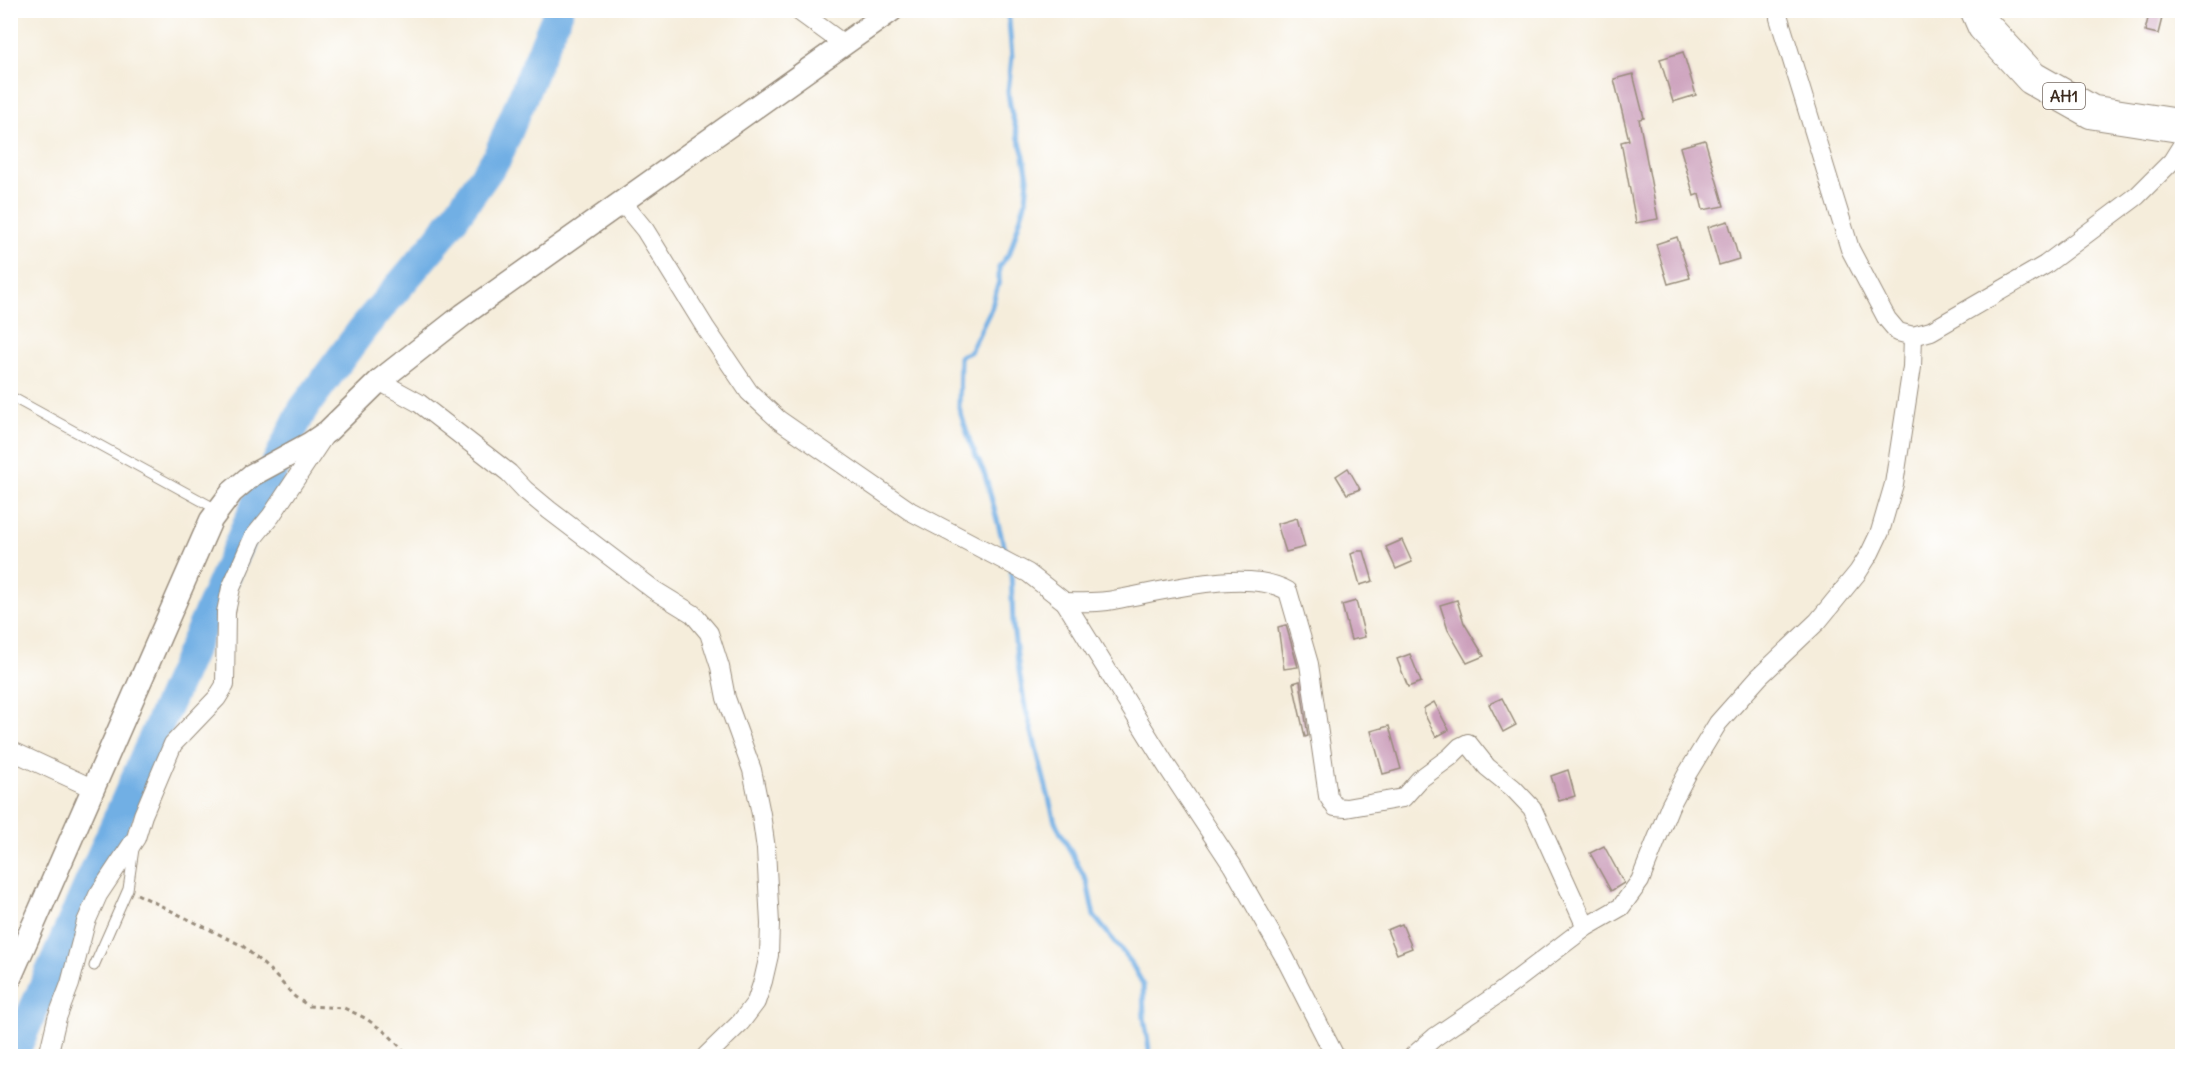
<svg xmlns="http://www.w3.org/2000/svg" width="2193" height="1067" font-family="Delius,sans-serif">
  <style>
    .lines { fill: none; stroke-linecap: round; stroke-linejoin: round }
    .stream { stroke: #71afe4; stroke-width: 5 }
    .river { stroke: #71afe4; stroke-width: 30 }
    .building { fill: #cca0bc }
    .service-casing { stroke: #988c7c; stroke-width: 11 }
    .minor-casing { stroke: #988c7c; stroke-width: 20 }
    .tertiary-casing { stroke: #988c7c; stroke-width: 25 }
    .motorway-casing { stroke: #988c7c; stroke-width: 35 }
    .path { stroke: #988c7c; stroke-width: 3; stroke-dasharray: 4.5 4.5; stroke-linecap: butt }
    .service { stroke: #fff; stroke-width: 9 }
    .minor { stroke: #fff; stroke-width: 18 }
    .tertiary { stroke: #fff; stroke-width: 22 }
    .motorway { stroke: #fff; stroke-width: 33 }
    .labels { text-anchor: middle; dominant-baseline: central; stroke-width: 4.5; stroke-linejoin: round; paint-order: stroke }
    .shield { fill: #fff; stroke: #766a62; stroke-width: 1.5 }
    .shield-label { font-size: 16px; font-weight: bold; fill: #3b2a1e }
  </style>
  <rect width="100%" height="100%" fill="#fff"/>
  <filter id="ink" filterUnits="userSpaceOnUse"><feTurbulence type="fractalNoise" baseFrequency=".0167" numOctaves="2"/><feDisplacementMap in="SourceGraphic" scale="12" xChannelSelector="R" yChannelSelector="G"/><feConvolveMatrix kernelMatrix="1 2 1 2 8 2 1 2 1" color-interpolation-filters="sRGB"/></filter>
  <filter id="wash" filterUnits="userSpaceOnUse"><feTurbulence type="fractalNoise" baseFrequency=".008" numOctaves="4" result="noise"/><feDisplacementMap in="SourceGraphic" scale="24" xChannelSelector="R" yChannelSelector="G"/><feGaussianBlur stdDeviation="1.35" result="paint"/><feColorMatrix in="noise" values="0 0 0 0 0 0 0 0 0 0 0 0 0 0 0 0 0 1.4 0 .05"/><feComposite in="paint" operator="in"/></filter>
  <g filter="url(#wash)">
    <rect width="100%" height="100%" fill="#f5eddb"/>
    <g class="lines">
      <g class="stream">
        <path d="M1007 557 985 475 971 445 959 408 960 356 970 352 991 309 999 281V267L1010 252 1026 200 1028 178 1024 156 1011 111 1008 92 1012 57 1008 10"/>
        <path d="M1011 569 1013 626 1019 670 1024 701 1055 822 1087 882 1094 916 1130 961 1143 984 1144 1017 1150 1056"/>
      </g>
      <path class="river" d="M13 1056 255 507 303 409 364 327 439 239 497 158 559 10"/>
    </g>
    <g id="blocks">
      <g class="building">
        <path d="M2150 10H2164L2158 34 2145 31Z"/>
        <path d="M1683 52 1696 95 1673 102 1660 59Z"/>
        <path d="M1633 74 1644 118 1639 119 1658 219 1636 223 1621 142 1629 140 1614 79Z"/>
        <path d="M1705 140 1724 206 1703 210 1699 194 1694 196 1680 147Z"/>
        <path d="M1728 221 1739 259 1719 265 1708 227Z"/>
        <path d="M1677 237 1690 278 1668 284 1656 244Z"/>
        <path d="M1348 468 1360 489 1347 494 1336 476Z"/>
        <path d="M1297 518 1305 547 1286 552 1277 524Z"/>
        <path d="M1402 540 1412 562 1396 569 1386 547Z"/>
        <path d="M1358 551H1364L1373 581 1360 585 1351 554Z"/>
        <path d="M1457 600 1464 623 1484 656 1467 663 1448 630 1440 605Z"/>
        <path d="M1356 601 1365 637 1351 640 1342 605Z"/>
        <path d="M1286 625 1298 667 1284 669 1278 627Z"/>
        <path d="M1410 654 1421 682 1408 687 1397 659Z"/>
        <path d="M1300 681 1308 736 1305 737 1293 683Z"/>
        <path d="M1502 698 1516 725 1503 732 1489 704Z"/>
        <path d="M1434 702 1449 730 1436 737 1424 713V708Z"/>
        <path d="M1389 726 1401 769 1383 774 1371 731Z"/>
        <path d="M1568 770 1575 796 1559 801 1551 776Z"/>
        <path d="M1604 846 1624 883 1611 891 1590 853Z"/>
        <path d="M1402 924 1412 948 1397 954 1387 930Z"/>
      </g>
    </g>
  </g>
  <g filter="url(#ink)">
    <use href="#blocks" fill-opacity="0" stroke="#988c7c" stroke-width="1.5"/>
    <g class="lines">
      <defs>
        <g id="service">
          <path d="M10 396 218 510"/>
          <path d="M94 966 128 889 134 849"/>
        </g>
        <g id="minor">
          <path d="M797 10 845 45"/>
          <path d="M1779 18 1850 249 1887 319 1898 332 1913 336 1931 331 2045 265 2137 196 2172 161 2182 145"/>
          <path d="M622 202 645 230 705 327 749 392 779 420 910 511 1028 573 1065 602 1166 765 1232 865 1285 958 1335 1056"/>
          <path d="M379 381 419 403 509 473 525 490 549 510 654 590 693 614 709 633 720 667 726 698 752 770 761 814 766 849 770 924 769 955 763 981 756 1002 741 1022 706 1056"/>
          <path d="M1065 602C1079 602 1093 603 1107 601 1153 594 1246 566 1288 591L1309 664 1328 796 1335 807 1346 808 1403 798 1420 779 1450 757 1460 747 1468 743 1487 767 1513 788 1532 808 1586 927"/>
          <path d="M10 750 92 788"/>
          <path d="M48 1056 57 1018 70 984 86 922 98 895 136 838 143 815 173 744 217 698 225 685 226 612 231 588 253 538 271 516 325 435"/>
          <path d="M1413 1056 1435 1037 1498 994 1586 927 1621 907 1640 881 1670 806 1687 774 1718 723 1759 677 1818 621 1858 572 1870 553 1880 532 1894 484 1912 367 1913 336"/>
        </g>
        <path id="tertiary" d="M10 978 211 520 232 492 252 475 309 444 328 431 379 381 463 315 892 10"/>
        <path id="motorway" d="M1977 10 1984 26 2032 78 2092 112 2182 126"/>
      </defs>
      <use href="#service" class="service-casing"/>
      <use href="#minor" class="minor-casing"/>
      <use href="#tertiary" class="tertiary-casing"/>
      <use href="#motorway" class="motorway-casing"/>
      <path class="path" d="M137 894 243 946 271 971 295 997 309 1006 344 1008 365 1018 388 1034 402 1049 406 1056"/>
      <use href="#service" class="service"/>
      <use href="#minor" class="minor"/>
      <use href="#tertiary" class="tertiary"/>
      <use href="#motorway" class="motorway"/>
    </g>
  </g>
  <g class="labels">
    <rect class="shield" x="2043" y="83" width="42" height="26" rx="4.5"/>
    <g class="shield-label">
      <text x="2064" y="96">AH1</text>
    </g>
  </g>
  <rect width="2193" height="1067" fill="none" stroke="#fff" stroke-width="36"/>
</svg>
